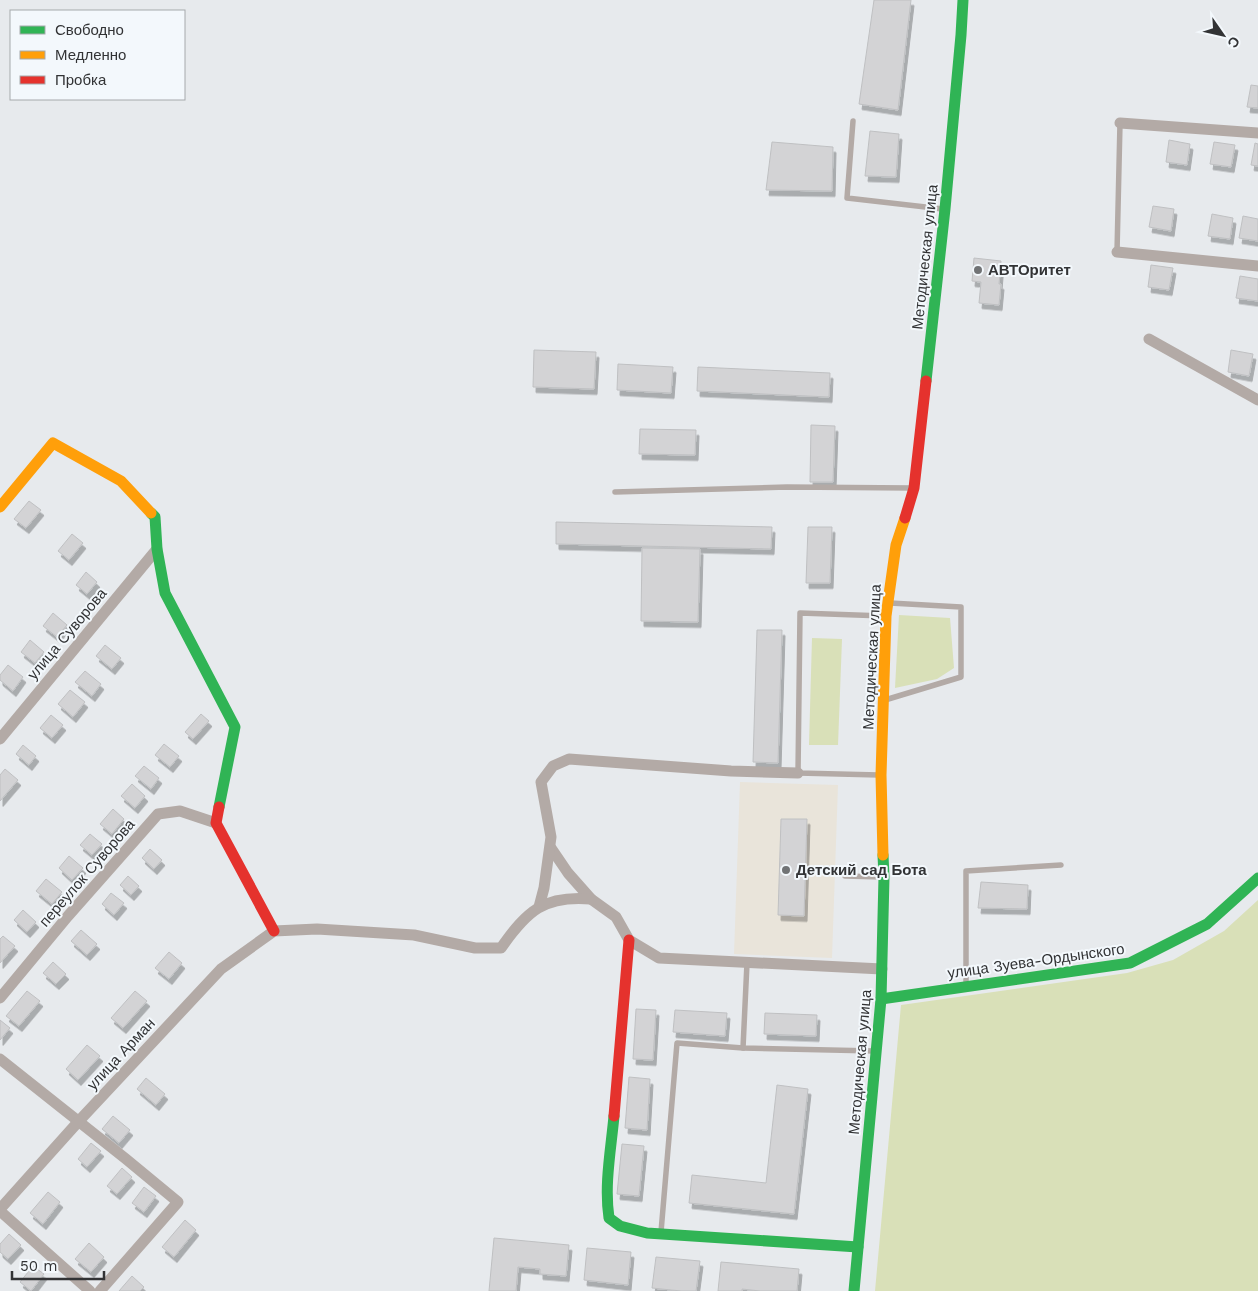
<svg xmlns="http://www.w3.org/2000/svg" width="1258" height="1291" font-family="'Work Sans',sans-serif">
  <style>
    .education { fill: #e9e4da }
    .green { fill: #d9e0b8 }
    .building { fill: #d3d3d5; stroke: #bfc0c2; filter: url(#shadow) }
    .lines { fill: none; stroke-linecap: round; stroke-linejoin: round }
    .lane { stroke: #b3aaa6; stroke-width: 5.5 }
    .street { stroke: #b3aaa6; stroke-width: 11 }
    .fast { stroke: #30b455; stroke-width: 11 }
    .slow { stroke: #ff9f0a; stroke-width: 11 }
    .jam { stroke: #e5322d; stroke-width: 11 }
    .poi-dot { fill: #717375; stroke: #f3f8fc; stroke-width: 2 }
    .labels { text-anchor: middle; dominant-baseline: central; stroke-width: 4; stroke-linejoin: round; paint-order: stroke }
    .street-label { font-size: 15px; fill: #323335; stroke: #f3f8fc }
    .poi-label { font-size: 15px; font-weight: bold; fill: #323335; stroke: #f3f8fc; text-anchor: start }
  </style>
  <defs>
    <filter id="shadow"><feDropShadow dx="3" dy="5.5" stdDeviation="0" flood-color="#0004"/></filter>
  </defs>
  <rect width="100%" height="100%" fill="#e7eaed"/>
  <path class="education" d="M740 782 838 785 832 958 734 954Z"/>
  <g class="green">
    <path d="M899 615 950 618 954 668 937 679 895 688Z"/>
    <path d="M812 638 842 639 838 745H809Z"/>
    <path d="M1258 900V1291H875L901 1005 1127 973 1173 960 1224 931Z"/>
  </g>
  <g class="building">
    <path d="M874 0H911L898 110 859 104Z"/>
    <path d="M1251 85 1258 86V108L1247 107Z"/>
    <path d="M870 131 899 134 896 177 865 176Z"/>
    <path d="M1169 140 1190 144 1187 165 1166 162Z"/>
    <path d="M772 142 833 147 832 191 766 190Z"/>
    <path d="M1214 142 1235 145 1231 167 1210 164Z"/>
    <path d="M1255 143 1258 144V166L1251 165Z"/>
    <path d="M1153 206 1174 209 1171 231 1149 227Z"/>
    <path d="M1212 214 1233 218 1230 239 1208 236Z"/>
    <path d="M1243 216 1258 219V241L1239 238Z"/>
    <path d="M974 258 1001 261 999 284H1001L999 305 979 303 981 282 972 281Z"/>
    <path d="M1151 265 1173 268 1169 290 1148 287Z"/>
    <path d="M1240 276 1258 279V301L1236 298Z"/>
    <path d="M534 350 596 352 594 389 533 387Z"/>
    <path d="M1231 350 1253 354 1249 376 1228 372Z"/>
    <path d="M618 364 673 367 671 393 617 390Z"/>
    <path d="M698 367 830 373 829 397 697 391Z"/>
    <path d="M811 425 835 426 833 482H810Z"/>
    <path d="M640 429 696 430 695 455 639 454Z"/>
    <path d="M29 501 41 510 26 528 14 519Z"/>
    <path d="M556 522 772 527 771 549 556 544Z"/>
    <path d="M808 527H832L830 583H806Z"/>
    <path d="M72 534 83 543 69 560 58 551Z"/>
    <path d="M642 548 700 549 698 622 641 621Z"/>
    <path d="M86 572 97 582 87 594 76 585Z"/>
    <path d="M53 613 67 625 57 637 43 626Z"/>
    <path d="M757 630H782L778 763 753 762Z"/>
    <path d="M30 640 44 652 35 663 21 652Z"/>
    <path d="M105 645 121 658 112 669 96 656Z"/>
    <path d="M8 665 23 677 13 691 0 680V675Z"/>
    <path d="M85 671 101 684 92 696 75 682Z"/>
    <path d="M70 690 85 702 73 717 58 704Z"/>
    <path d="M201 714 209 721 193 739 185 732Z"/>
    <path d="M51 715 63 725 52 738 40 728Z"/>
    <path d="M164 744 179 756 170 767 155 755Z"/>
    <path d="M23 745 36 756 29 765 16 754Z"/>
    <path d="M144 766 159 778 151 789 135 776Z"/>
    <path d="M5 769 18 780 0 801V775Z"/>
    <path d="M132 784 145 796 135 808 121 796Z"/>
    <path d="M113 809 124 819 112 834 100 824Z"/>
    <path d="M781 819H807L804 916 778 915Z"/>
    <path d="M90 834 102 844 92 855 80 845Z"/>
    <path d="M150 849 162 860 154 869 142 858Z"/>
    <path d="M69 856 83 868 72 880 59 868Z"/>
    <path d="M128 876 139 886 131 895 120 885Z"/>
    <path d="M46 879 62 892 52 904 36 891Z"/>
    <path d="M981 882 1028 885 1027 909 978 908Z"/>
    <path d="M111 893 124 903 114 915 102 904Z"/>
    <path d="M23 910 36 922 27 932 14 920Z"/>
    <path d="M81 930 97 944 87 955 71 941Z"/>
    <path d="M3 936 15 946 0 963V939Z"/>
    <path d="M169 952 182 963 169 979 155 968Z"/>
    <path d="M53 962 66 974 56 984 43 973Z"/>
    <path d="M27 991 40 1001 19 1026 6 1016Z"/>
    <path d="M135 991 147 1001 123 1028 111 1018Z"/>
    <path d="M636 1009 656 1010 653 1060 633 1059Z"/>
    <path d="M675 1010 727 1013 725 1036 673 1032Z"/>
    <path d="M765 1013 817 1015 816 1036 764 1034Z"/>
    <path d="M0 1020 10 1028 0 1040Z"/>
    <path d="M87 1045 100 1056 78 1080 66 1069Z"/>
    <path d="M629 1077 650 1079 647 1130 625 1128Z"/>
    <path d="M146 1078 165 1094 156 1105 137 1089Z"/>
    <path d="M777 1085 808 1089 794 1214 689 1203 692 1175 766 1183Z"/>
    <path d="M113 1116 130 1130 119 1143 102 1129Z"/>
    <path d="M91 1143 101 1151 87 1167 78 1159Z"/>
    <path d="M622 1144 644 1146 639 1196 617 1194Z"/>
    <path d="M122 1168 132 1177 117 1194 107 1186Z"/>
    <path d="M144 1187 156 1196 144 1212 132 1203Z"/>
    <path d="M48 1192 60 1202 43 1224 30 1213Z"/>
    <path d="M185 1220 196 1230 174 1257 162 1247Z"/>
    <path d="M9 1234 21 1245 8 1259 0 1252V1244Z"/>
    <path d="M494 1238 569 1245 566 1276 540 1274V1269L518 1267 516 1291H489Z"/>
    <path d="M89 1243 104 1257 91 1272 75 1259Z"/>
    <path d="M587 1248 631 1252 628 1285 584 1280Z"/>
    <path d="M656 1257 700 1261 696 1291H681L652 1288Z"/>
    <path d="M721 1262 799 1269 797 1291H760L742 1289V1291H718Z"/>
    <path d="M33 1266 44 1274 31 1291 20 1282Z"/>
    <path d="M132 1276 144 1287 140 1291H119Z"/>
  </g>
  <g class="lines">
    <g class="lane">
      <path d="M853 121 847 198 943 209"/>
      <path d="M1117 252 1120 123"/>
      <path d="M615 492 787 487 912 488"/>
      <path d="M885 700 961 677V607L890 603"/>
      <path d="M879 775 798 773 800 613 884 616"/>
      <path d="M845 876 882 877"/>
      <path d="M966 985V871L1061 865"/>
      <path d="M743 1048 747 963"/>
      <path d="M661 1232 677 1043 743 1048 875 1051"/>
    </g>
    <g class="street">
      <path d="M1120 123 1258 133"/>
      <path d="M1117 252 1258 266"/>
      <path d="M1149 339 1258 400"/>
      <path d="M0 739 157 549"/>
      <path d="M551 848 568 873 591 899 616 917 629 940 659 958 882 969"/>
      <path d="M539 907 544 888 551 837 541 782 553 766 569 759 731 771 798 773"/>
      <path d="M0 998 68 916 158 814 180 811 216 823"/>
      <path d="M0 1059 126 1159 178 1202 100 1291"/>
      <path d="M0 1209 78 1122 221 969 274 931 317 929 414 935 475 948H501C527 911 544 895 591 899"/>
      <path d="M0 1211 90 1291"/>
    </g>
    <g class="fast">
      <path d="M926 381 945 209 961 35 963 0"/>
      <path d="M151 513 155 517 157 549 165 593 235 727 219 807"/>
      <path d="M881 999 1130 963 1207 924 1258 878"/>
      <path d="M614 1116C611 1149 604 1185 609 1218L620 1226 647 1233 858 1247"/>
      <path d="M854 1291 881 999 884 877 883 855"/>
    </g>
    <g class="slow">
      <path d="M0 507 53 443 121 481 151 513"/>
      <path d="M883 855 881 775 886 616 896 545 905 518"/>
    </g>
    <g class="jam">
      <path d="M905 518 914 488 926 381"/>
      <path d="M219 807 216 823 274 931"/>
      <path d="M614 1116 629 940"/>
    </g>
  </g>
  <g class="poi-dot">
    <circle cx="978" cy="270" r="5"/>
    <circle cx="786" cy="870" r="5"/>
  </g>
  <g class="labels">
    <g class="street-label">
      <text transform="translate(925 257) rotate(-84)">Методическая улица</text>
      <text transform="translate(67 634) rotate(-50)">улица Суворова</text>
      <text transform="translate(872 657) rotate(-87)">Методическая улица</text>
      <text transform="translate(87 873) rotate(-49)">переулок Суворова</text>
      <text transform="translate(1036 961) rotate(-8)">улица Зуева-Ордынского</text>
      <text transform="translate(121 1054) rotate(-47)">улица Арман</text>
      <text transform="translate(860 1062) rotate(-85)">Методическая улица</text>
    </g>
    <g class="poi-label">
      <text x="988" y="270">АВТОритет</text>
      <text x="796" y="870">Детский сад Бота</text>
    </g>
  </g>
  <rect x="10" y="10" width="175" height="90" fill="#f3f8fc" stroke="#a6a9ac"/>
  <rect x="20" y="26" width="25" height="8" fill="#30b455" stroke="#a6a9ac"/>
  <text x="55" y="35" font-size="15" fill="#323335">Свободно</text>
  <rect x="20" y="51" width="25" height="8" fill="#ff9f0a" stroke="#a6a9ac"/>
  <text x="55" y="60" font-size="15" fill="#323335">Медленно</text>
  <rect x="20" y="76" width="25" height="8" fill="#e5322d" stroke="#a6a9ac"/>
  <text x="55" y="85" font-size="15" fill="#323335">Пробка</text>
  <g transform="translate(1223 35) rotate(124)" stroke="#f3f8fc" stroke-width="4" paint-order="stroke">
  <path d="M0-4L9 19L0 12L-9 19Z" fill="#323335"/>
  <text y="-8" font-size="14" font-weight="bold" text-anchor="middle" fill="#323335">С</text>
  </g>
  <path d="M12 1271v8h92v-8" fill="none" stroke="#323335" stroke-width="2.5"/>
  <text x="20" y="1271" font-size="15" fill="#323335" stroke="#f3f8fc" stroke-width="4" paint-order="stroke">50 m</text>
</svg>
